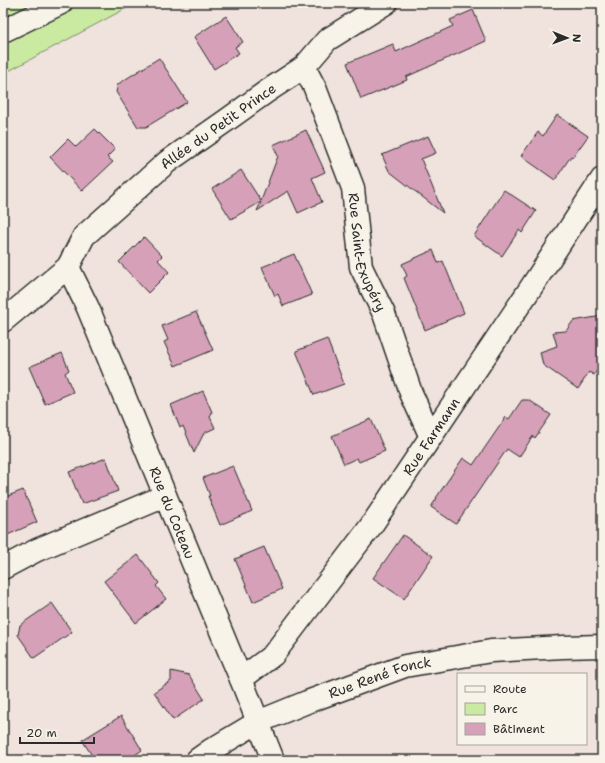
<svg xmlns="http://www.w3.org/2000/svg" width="605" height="763" font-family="'Shantell Sans',sans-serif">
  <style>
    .green { fill: #caeaa2; stroke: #7a8a66 }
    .building { fill: #d6a1b8; stroke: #2b2b2b }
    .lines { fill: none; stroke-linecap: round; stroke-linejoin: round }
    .minor-casing { stroke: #2b2b2b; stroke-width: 25 }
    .minor { stroke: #f7f3e8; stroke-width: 22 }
    .labels { text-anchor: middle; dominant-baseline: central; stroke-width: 4; stroke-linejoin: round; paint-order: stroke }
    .street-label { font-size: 14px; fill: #2b2b2b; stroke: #f7f3e8 }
  </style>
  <rect width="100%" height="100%" fill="#f0e3de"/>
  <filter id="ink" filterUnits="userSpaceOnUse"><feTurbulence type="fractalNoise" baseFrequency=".025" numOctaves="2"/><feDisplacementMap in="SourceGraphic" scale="8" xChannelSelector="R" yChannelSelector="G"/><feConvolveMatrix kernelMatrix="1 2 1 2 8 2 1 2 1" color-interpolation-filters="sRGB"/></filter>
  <g filter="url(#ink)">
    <path class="green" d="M13 3H136L3 74V8Z"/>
    <g class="building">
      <path d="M473 10 486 41 406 77 407 80 361 99 347 63 393 44 396 52 453 26 450 20Z"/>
      <path d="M226 16 243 42 235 47 239 53 214 69 194 37Z"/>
      <path d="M159 58 187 102 146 127H138L116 92 118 84Z"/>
      <path d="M557 115 588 136 573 157 571 156 555 180 521 156 538 132 543 136Z"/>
      <path d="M95 129 115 149 107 157 113 162 82 191 50 157 68 139 76 147Z"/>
      <path d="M306 130 325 172 312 178 322 202 298 213 288 191 257 211 261 202 231 219 212 189 241 170 261 201 278 156 273 145Z"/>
      <path d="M428 136 436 153 421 159 443 213 389 171 382 155Z"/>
      <path d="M504 190 536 211 522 233 519 230 502 256 474 236Z"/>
      <path d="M144 237 162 256 158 260 169 272 148 293 119 262Z"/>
      <path d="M433 250 438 263 443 261 464 313 425 330 404 278 407 276 402 264Z"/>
      <path d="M294 254 312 295 283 306 278 294 275 296 262 267Z"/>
      <path d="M196 312 213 350 175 366 164 342 168 340 162 326Z"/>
      <path d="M602 316V363L594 375 589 372 578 389 543 365 540 352 557 346 553 332 566 331 573 321Z"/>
      <path d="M327 339 344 384 314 395 296 351Z"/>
      <path d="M62 353 69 370 65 373 73 392 45 404 29 367Z"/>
      <path d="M203 391 212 412 210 417 215 428 204 433 194 453 183 426 180 428 171 405Z"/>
      <path d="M522 400H529L551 415 535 438 533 436 519 457 507 449 456 524 431 507 437 498H436L463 458 473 465 506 417 509 419Z"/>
      <path d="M371 419 385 451 359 462 357 458 344 464 332 436Z"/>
      <path d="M106 458 118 491 82 504 69 472Z"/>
      <path d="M233 466 252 511 220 525 208 496H210L203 478Z"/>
      <path d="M23 490 37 522 3 537V498Z"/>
      <path d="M403 535 433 556 404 599 373 578Z"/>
      <path d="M264 547 282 589 253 602 235 559Z"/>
      <path d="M138 555 159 583 156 586 166 599 136 623 104 581Z"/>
      <path d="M52 603 72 632 34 658 18 635 20 625Z"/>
      <path d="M171 671 189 675 204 699 173 720 154 692 171 681Z"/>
      <path d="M121 716 142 750 128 760H95L82 740Z"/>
    </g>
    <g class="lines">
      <defs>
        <g id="minor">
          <path d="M3 31 61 3"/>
          <path id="s1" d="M304 67 315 88 353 188 361 267 384 314 411 393 431 437"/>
          <path id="s2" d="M68 267 88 308 230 653 241 679 273 760"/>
          <path id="s3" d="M3 321 68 267 84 236 167 162 227 120 266 92 304 67 327 40 386 3"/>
          <path d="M3 568 37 550 165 496"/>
          <path id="s4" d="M241 679 273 655 371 526 530 289 602 179"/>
          <path id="s5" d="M197 760 211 750 258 722 307 702 405 666 491 651 563 647 602 646"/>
        </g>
      </defs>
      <use href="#minor" class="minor-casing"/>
      <use href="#minor" class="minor"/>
    </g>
  </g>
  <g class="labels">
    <g class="street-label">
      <text stroke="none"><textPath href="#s3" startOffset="293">Allée du Petit Prince</textPath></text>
      <text stroke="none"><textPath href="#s1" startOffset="197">Rue Saint-Exupéry</textPath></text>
      <text stroke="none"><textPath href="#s4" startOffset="310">Rue Farmann</textPath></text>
      <text stroke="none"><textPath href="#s2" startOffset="267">Rue du Coteau</textPath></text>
      <text stroke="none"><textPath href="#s5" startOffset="202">Rue René Fonck</textPath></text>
    </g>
  </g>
  <rect width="605" height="763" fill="none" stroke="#f7f3e8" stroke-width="16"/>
  <rect x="8" y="8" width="589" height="747" fill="none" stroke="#2b2b2b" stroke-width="1.5" filter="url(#ink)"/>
  <rect x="457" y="673" width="130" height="72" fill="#f7f3e8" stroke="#a5a39c"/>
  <rect x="465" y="686" width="20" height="6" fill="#f7f3e8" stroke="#a5a39c"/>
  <text x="493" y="693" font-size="12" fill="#2b2b2b">Route</text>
  <rect x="465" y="703" width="20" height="12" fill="#caeaa2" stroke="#a5a39c"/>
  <text x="493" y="713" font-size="12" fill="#2b2b2b">Parc</text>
  <rect x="465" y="723" width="20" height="12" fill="#d6a1b8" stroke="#a5a39c"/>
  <text x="493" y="733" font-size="12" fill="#2b2b2b">Bâtiment</text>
  <g transform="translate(567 38) rotate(91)" stroke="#f7f3e8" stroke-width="3" paint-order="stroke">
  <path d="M0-3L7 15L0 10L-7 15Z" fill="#2b2b2b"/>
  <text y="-6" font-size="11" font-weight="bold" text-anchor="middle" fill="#2b2b2b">N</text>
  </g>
  <path d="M20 737v6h74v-6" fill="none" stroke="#2b2b2b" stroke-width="2"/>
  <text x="26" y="737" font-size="12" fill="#2b2b2b" stroke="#f7f3e8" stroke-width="3" paint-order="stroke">20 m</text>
</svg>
